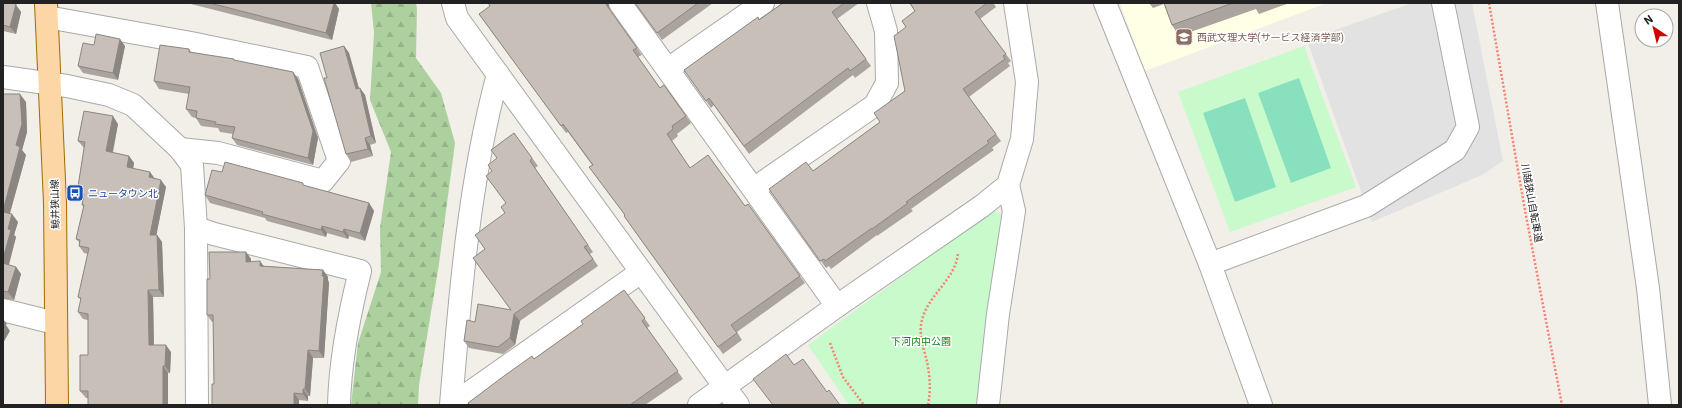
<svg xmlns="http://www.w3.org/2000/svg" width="1682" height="408" font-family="Roboto,'Noto Sans JP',sans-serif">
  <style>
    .education { fill: #ffffe5 }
    .forest { fill: url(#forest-firs) }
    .park { fill: #c8facc }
    .pitch { fill: #88e0be }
    .parking { fill: #e2e2e2 }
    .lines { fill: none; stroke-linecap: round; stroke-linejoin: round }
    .minor-casing { stroke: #a9a9a9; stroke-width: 24 }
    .major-casing { stroke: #a06b00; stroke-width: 24 }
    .path { stroke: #fa8072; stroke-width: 2.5; stroke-dasharray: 2 2; stroke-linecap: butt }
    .minor { stroke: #fff; stroke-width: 22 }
    .major { stroke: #fcd6a4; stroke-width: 22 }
    .wall { fill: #aba49e }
    .shaded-wall { fill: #8b8681 }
    .building { fill: #c7bfb8; stroke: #8b8681 }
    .labels { text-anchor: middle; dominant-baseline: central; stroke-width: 3; stroke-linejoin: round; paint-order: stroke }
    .education-label { font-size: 10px; fill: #785e54; stroke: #fff; text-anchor: start }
    .transit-label { font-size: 10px; fill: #164399; stroke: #fff; text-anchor: start }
    .street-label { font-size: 10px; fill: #222; stroke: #fff }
    .park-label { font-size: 10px; fill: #0c8416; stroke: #fff }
  </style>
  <defs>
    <pattern id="forest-firs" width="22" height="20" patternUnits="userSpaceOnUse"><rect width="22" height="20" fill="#add19e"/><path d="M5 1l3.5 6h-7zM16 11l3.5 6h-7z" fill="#95b388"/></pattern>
  </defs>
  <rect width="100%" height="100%" fill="#f2efe9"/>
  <path class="education" d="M1120 3H1327L1145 71Z"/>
  <path class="forest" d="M371 3H416L417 9 416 58 441 93 455 143 439 264 419 385 418 405H351L358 343 381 272 380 228 391 152 370 100 374 33Z"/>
  <g class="park">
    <path d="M1304 46 1356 187 1230 232 1178 92Z"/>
    <path d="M993 210 1004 216 978 405H849L808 345Z"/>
  </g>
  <g class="pitch">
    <path d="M1299 78 1331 168 1291 183 1258 93Z"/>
    <path d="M1245 98 1276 187 1235 202 1203 113Z"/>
  </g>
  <path class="parking" d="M1412 3H1472L1503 161 1482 175 1372 222 1307 40Z"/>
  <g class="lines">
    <defs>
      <g id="minor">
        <path d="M453 3 457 18 738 405"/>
        <path d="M620 3 837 306"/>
        <path d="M1105 3 1210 264 1261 405"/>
        <path d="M1607 3 1648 288 1660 405"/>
        <path d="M47 17 191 43 307 67 339 161 323 181 218 153 180 149"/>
        <path d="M668 69 763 3"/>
        <path d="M3 77 67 86 109 95 133 105 180 149 192 165 196 228 197 405"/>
        <path d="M755 188 875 105 887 83 886 31 878 3"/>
        <path d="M196 228 214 234 360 271C349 315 340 360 339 405"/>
        <path d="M1210 264 1366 206 1455 150 1468 127 1443 3"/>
        <path d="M3 310 55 323"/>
        <path d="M451 405C460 294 469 182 498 74"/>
        <path d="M452 405 641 272"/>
        <path d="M699 405 837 306 982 206 1008 185 1022 139 1027 82 1015 3"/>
        <path d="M988 405 998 314 1014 211 1008 185"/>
      </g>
      <path id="major" d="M46 3 55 203 57 405"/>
    </defs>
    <use href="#minor" class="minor-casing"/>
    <use href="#major" class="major-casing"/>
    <g class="path">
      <path d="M1489 3 1524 205 1562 405"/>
      <path d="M830 343 843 377 864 405"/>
      <path d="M928 405C931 390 930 377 927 362 924 349 918 334 922 320 928 295 956 279 958 253"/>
    </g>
    <use href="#minor" class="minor"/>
    <use href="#major" class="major"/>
  </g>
  <g class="wall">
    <path d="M3 3 16 5 21 12 16 34 3 31Z"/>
    <path d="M187 3H335L339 9 332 40Z"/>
    <path d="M635 3H713L662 40Z"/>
    <path d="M783 3H859L837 19 871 66 855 78 853 75 749 154 714 105 711 108 684 70Z"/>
    <path d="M909 3H995L994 4 996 7 980 19 1011 61 1008 63 1010 66 969 97 1001 141 992 148 994 150 911 209 913 211 877 236V235L831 269 829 266 826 268 769 189 813 171 880 122 905 91 906 27 902 21 915 11Z"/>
    <path d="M1149 3H1289L1259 14 1256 9 1179 36 1172 25 1164 4 1153 8Z"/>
    <path d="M608 4 610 10 642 55 638 57 660 88 664 85 691 123 677 134 678 136 672 141 690 168 745 206 748 204 805 283 737 332 742 340 723 354 629 223 625 215 592 165 568 132 566 133 479 14Z"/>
    <path d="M94 45 125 46 118 80 83 73 78 66Z"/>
    <path d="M344 46 349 53 359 88 365 95 376 143 370 145 373 156 351 162 346 154 327 78Z"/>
    <path d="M189 49 191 52 293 72 298 79 318 138 313 165 237 145 232 138 233 134 220 132 218 128 201 126 196 118 192 117 186 109 189 94 159 89 154 81Z"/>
    <path d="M3 94 26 102 27 132 22 150 26 155 10 213 18 222 14 235 16 237 9 265 16 267 21 274 14 300 3 299Z"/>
    <path d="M118 124 113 153 129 156 134 163 133 169 150 172 154 178 166 187 156 235H157L162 242 164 297H153L154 345 171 352 170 373H168L88 398H86L80 391 88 355V320L83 319 78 312 81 300 78 297 88 254 84 253 79 246 80 243 76 239 84 207 82 205 83 200H82L77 193 84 148 78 141Z"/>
    <path d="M514 133 538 166 535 168 593 252 590 254 598 266 520 321 515 345 503 354 469 348 464 341 475 322 511 310 485 250 505 213 506 203 492 171Z"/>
    <path d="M222 172 305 186 369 203 374 211 365 241 349 236 348 239 327 233 326 237 267 221 265 218 210 203 205 195Z"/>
    <path d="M246 252 251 259V262L264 266 323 270 328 277V280L329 283 324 358H313L310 396H308V401L299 400 214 384 213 322H212L207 315 210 279Z"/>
    <path d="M624 290 650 326 647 328 683 379 645 405H469L583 324Z"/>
  </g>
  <g class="shaded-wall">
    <path d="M10 3H17L16 5 21 12 16 34 10 27Z"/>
    <path d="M334 3H335L339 9 332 40 326 33Z"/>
    <path d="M605 3H608L610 10Z"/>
    <path d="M120 39 125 46 118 80 113 73Z"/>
    <path d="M344 46 349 53 361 96 356 89Z"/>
    <path d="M293 72 298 79 318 138 313 165 308 158Z"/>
    <path d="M360 88 365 95 376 143 371 136Z"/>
    <path d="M20 94 26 102 27 132 22 150 26 155 8 220 3 212V211Z"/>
    <path d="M113 116 118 124 111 159 106 151Z"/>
    <path d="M365 138 370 145 373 156 368 149Z"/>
    <path d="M129 156 134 163 132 175 127 167Z"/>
    <path d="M150 172 155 179 149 177Z"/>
    <path d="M161 180 166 187 155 242 150 235Z"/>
    <path d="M369 203 374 211 365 241 360 233Z"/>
    <path d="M12 214 18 222 14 235 16 237 7 271 3 264V259L8 229Z"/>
    <path d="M322 226 327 233 326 237 321 230Z"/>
    <path d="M344 229 349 236 348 239 343 232Z"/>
    <path d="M157 235 162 242 164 297 159 290Z"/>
    <path d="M246 252 251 259V269L246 262Z"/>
    <path d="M260 261 266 269 260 266Z"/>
    <path d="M16 267 21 274 14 300 8 292Z"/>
    <path d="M323 270 328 277V280L329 283 324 358 319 351Z"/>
    <path d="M148 290 153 297 154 352 149 345Z"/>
    <path d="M514 314 520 321 515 345 510 338Z"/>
    <path d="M3 319 7 324 6 325 10 331 3 343Z"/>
    <path d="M166 345 171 352 170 373 165 366Z"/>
    <path d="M308 350 313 358 310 396 305 389Z"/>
    <path d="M163 366 168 373V405H163Z"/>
    <path d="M303 389 308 396V401L303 394Z"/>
    <path d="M294 393 299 400V405H294Z"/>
  </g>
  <g class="building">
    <path d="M3 3H11L16 4 10 27 3 25Z"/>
    <path d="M210 3H334L326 33Z"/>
    <path d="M488 3H605L637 48 633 50 660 88 664 85 686 116 672 126 673 129 667 134 690 168 708 155 745 206 748 204 800 276 731 325 737 333 718 347 624 216 625 215 589 167 593 165 563 124 561 126 479 14 490 6Z"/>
    <path d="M635 3H698L657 33Z"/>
    <path d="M783 3H844L832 12 866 59 850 71 848 68 744 146 709 98 706 101 684 70 758 17 759 20Z"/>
    <path d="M910 3H987L975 12 1006 54 1003 56 1005 59 963 89 996 134 987 141 989 143 906 202 908 203 872 229V228L825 261 824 259 820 261 769 189 806 162 813 171 880 122 874 113 905 91 894 36 906 27 902 21 915 11Z"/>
    <path d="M1164 3H1233L1172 25Z"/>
    <path d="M96 34 120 39 113 73 78 66 83 43 94 45Z"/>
    <path d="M160 45 189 49V52L234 59V60L293 72 313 131 308 158 232 138 235 127 215 124 216 122 196 118 197 111 186 109 190 87 154 81Z"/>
    <path d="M344 46 356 89 360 88 371 136 365 138 368 149 346 154 324 78H327L320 53Z"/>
    <path d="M3 94H20L22 124 16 145 20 147 3 211Z"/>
    <path d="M84 111 113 116 106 151 129 156 127 167 150 172 149 177 161 180 150 235H157L159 290H148L149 345H166L165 366H163V405H88V391H80V355H88V314L78 312 81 298 78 297 89 248 79 246 80 240 76 239 84 205H82L84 194 77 193 85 142 78 141Z"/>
    <path d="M514 133 532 158 530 161 588 245 584 247 593 259 514 314 510 338 498 347 464 341 467 320 475 322 478 304 511 310 473 258 485 249 475 235 505 213 501 207 506 203 486 176 492 171 488 165 497 158 491 150Z"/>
    <path d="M225 162 303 183V185L369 203 360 233 344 229 343 232 322 226 321 230 262 214 263 212 205 195 212 170 222 172Z"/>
    <path d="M3 212 12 214 8 229 11 230 3 259Z"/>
    <path d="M209 252H246V262L260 261V266L323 270 322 276H324L319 351 308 350 305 389H303V394L294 393V405H212V384H214L213 315H207V279H210Z"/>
    <path d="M3 263 16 267 8 292 3 291Z"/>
    <path d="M624 290 645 318 642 321 678 371 630 405H469L468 403 504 376 532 356 534 359 583 324 581 321Z"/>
    <path d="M786 354 794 365 803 359 827 392 829 390 840 405H773L753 379Z"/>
  </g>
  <defs>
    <symbol id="school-square" viewBox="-11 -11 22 22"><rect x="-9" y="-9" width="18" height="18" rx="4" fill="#8d6e63" stroke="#fff"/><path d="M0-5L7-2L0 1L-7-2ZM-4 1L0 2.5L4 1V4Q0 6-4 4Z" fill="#fff"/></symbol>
    <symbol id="bus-square" viewBox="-11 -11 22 22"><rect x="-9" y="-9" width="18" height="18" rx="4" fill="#1a4fb4" stroke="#fff"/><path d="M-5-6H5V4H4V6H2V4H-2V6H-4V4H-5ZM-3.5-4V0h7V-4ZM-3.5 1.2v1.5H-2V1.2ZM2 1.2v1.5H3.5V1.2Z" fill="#fff"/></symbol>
  </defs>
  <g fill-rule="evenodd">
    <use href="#school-square" x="1174" y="27" width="20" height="20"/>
    <use href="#bus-square" x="65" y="183" width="20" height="20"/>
  </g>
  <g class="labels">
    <g class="education-label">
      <text x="1197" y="37">西武文理大学(サービス経済学部)</text>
    </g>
    <g class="transit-label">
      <text x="88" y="193">ニュータウン北</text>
    </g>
    <g class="street-label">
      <text transform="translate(1532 203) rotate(80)">川越狭山自転車道</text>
      <text transform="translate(55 204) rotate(-91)">鯨井狭山線</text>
    </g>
    <g class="park-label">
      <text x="921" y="341">下河内中公園</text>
    </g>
  </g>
  <rect width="1682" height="408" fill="none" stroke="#222222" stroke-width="8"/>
  <g transform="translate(1654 28) rotate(325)"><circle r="19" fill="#ffffff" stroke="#a7a7a7"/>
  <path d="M0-3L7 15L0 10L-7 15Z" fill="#d40000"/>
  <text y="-6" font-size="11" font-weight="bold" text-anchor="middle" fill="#222222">N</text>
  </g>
</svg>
